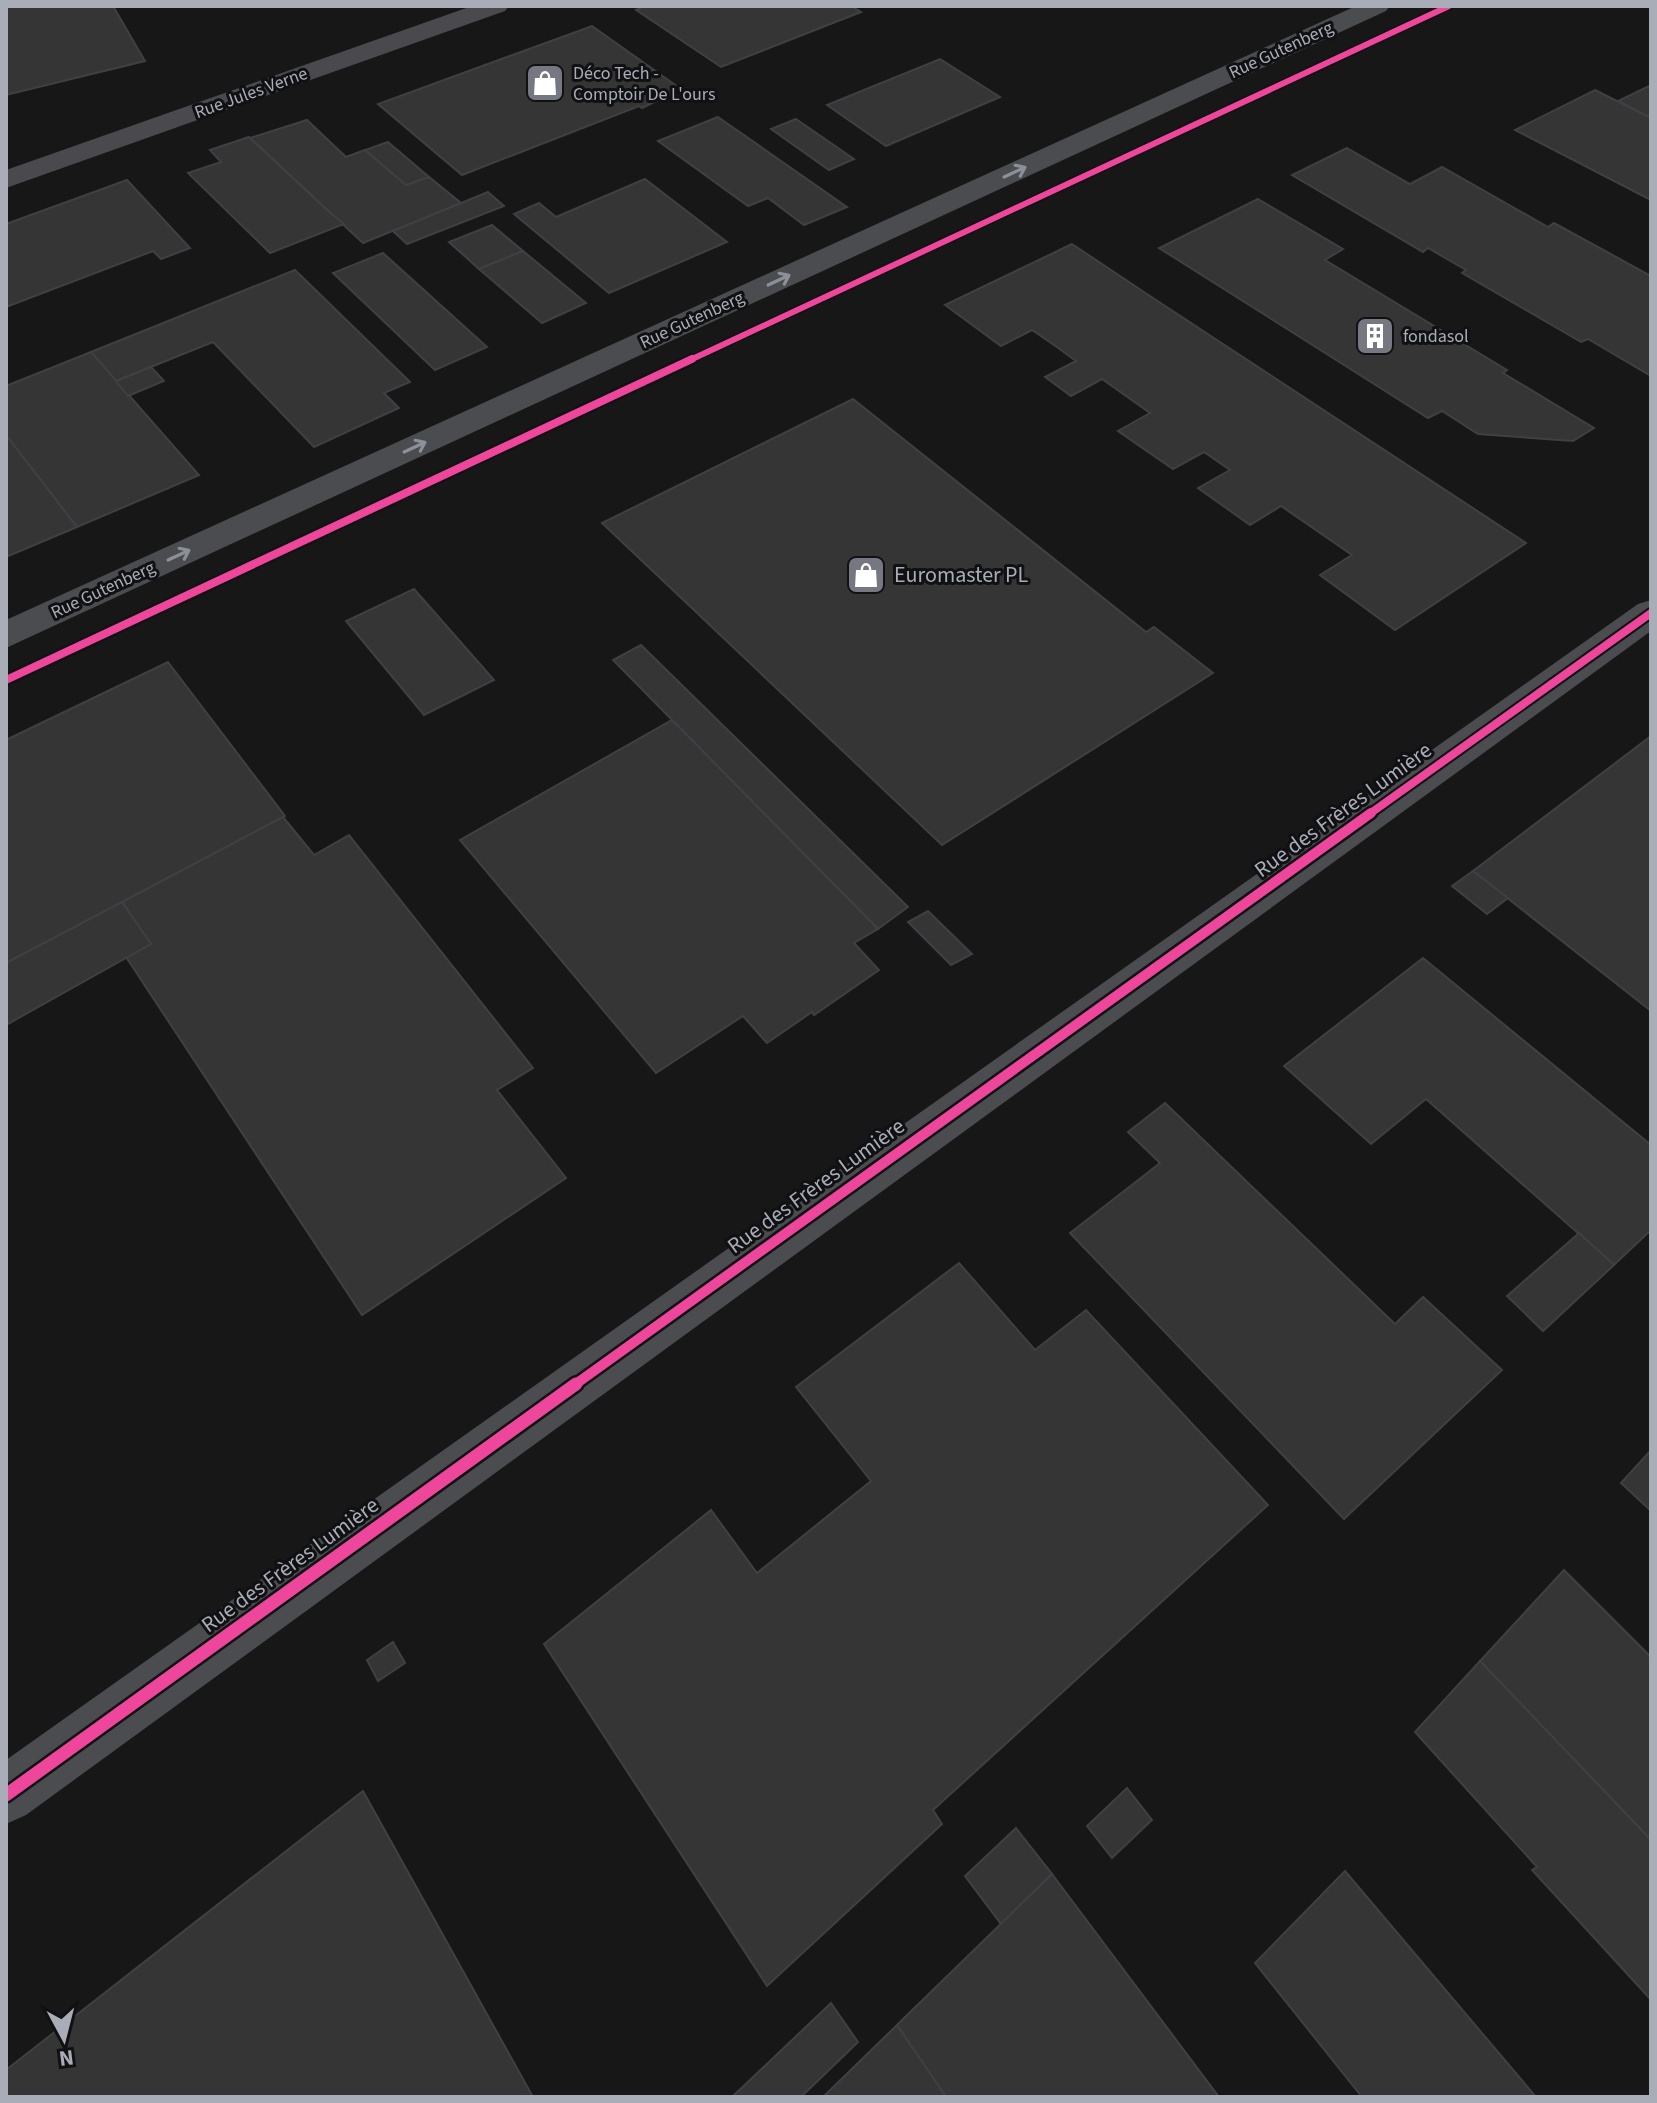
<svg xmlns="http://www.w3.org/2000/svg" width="1657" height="2103" font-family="'Source Sans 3',sans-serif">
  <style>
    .building { fill: #353536; stroke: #3f4043; stroke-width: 2 }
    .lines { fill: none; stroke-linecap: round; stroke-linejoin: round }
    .minor { fill: #4b4c50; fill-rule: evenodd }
    .secondary { fill: #4a4a4e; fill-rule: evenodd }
    .cycleway-far3-casing { stroke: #111113; stroke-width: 9 }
    .cycleway-far2-casing { stroke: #111113; stroke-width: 12 }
    .cycleway-far1-casing { stroke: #111113; stroke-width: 15 }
    .cycleway-casing { stroke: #111113; stroke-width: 18 }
    .cycleway-far3 { stroke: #ed469a; stroke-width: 6 }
    .cycleway-far2 { stroke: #ed469a; stroke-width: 8 }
    .cycleway-far1 { stroke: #ed469a; stroke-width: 10 }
    .cycleway { stroke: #ed469a; stroke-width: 13 }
    .oneway { stroke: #8c9099 }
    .labels { text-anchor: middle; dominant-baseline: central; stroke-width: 6; stroke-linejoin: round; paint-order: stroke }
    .far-street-label { font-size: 18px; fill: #a8adb8; stroke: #111113 }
    .far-poi-label { font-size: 18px; fill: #a8adb8; stroke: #111113; text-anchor: start }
    .poi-label { font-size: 22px; fill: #a8adb8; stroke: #111113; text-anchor: start }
    .street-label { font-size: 22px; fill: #a8adb8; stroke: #111113 }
  </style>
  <rect width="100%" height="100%" fill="#171717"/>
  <g class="building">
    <path d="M6 6H113L145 61 6 95Z"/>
    <path d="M645 6H851L861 12 721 67 636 10Z"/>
    <path d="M592 26 681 89 642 108 639 106 462 175 378 104Z"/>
    <path d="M940 59 1000 97 886 146 827 105Z"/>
    <path d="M1651 85V118L1618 101Z"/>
    <path d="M1595 90 1651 118V200L1515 130Z"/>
    <path d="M718 117 847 207 804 225 768 198 748 206 658 141Z"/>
    <path d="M796 119 854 159 829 170 771 129Z"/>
    <path d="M307 120 346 157 365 150 406 185 429 177 461 203 363 243 250 138Z"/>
    <path d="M249 137 328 211 344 224 270 253 188 173 221 162 210 150Z"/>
    <path d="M388 142 429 177 406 185 365 150Z"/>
    <path d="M1347 148 1410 184 1442 167 1548 227 1554 223 1651 276V376L1588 339 1581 342 1462 273 1466 270 1428 248 1423 252 1292 175Z"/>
    <path d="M645 179 727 242 609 293 514 214 539 203 556 217Z"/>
    <path d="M127 180 190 248 161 259 153 251 6 307V224Z"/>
    <path d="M488 192 504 206 407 244 393 231Z"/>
    <path d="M1258 199 1343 249 1325 260 1507 370 1503 373 1594 428 1573 441 1478 434 1442 411 1428 418 1159 248Z"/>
    <path d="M492 225 523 251 479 269 449 242Z"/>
    <path d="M1072 244 1150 296 1526 543 1395 630 1320 575 1352 555 1281 506 1250 525 1198 488 1230 470 1204 452 1173 469 1118 431 1150 413 1102 379 1071 396 1045 377 1076 361 1054 345 1032 330 1001 346 945 305Z"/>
    <path d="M523 251 586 303 542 323 479 269Z"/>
    <path d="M383 253 487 347 435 370 333 273Z"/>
    <path d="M295 270 410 382 384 393 399 408 314 447 213 342 116 381 91 352Z"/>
    <path d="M91 352 199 475 77 527 6 435V386Z"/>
    <path d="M151 367 164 381 128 396 116 381Z"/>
    <path d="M853 399 1146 632 1154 627 1213 673 942 845 602 523Z"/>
    <path d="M6 435 77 527 6 557Z"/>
    <path d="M414 589 494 680 424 715 346 621Z"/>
    <path d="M641 645 908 907 878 929 613 660Z"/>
    <path d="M168 662 285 816 6 963V740Z"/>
    <path d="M672 720 878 929 854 943 879 970 814 1015 812 1012 767 1043 743 1016 656 1073 460 840Z"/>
    <path d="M1651 736V1011L1473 871Z"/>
    <path d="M283 817 314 855 349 835 533 1068 497 1090 566 1178 362 1315 126 957 151 944 122 902Z"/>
    <path d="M1473 871 1508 898 1487 914 1452 886Z"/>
    <path d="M122 902 151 944 6 1025V963Z"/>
    <path d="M928 911 972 954 951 965 908 922Z"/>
    <path d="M1423 958 1651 1145V1230L1614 1265 1426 1099 1371 1144 1284 1066Z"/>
    <path d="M1165 1103 1395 1324 1423 1297 1502 1370 1344 1519 1070 1233 1160 1163 1128 1132Z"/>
    <path d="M1579 1233 1614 1265 1543 1331 1507 1296Z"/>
    <path d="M959 1263 1035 1350 1086 1310 1268 1505 933 1810 942 1824 767 1986 544 1644 711 1510 757 1573 871 1481 796 1387Z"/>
    <path d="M1651 1450V1511L1621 1483Z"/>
    <path d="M1564 1570 1651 1657V1840L1480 1661Z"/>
    <path d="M393 1642 405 1663 378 1681 367 1660Z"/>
    <path d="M1480 1661 1651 1840V2000L1532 1870 1537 1867 1415 1732Z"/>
    <path d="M1127 1788 1152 1820 1112 1858 1087 1826Z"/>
    <path d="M363 1791 533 2097H6V2070Z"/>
    <path d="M1016 1828 1052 1874 1001 1924 965 1876Z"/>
    <path d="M1345 1871 1536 2097H1362L1255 1963Z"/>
    <path d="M1052 1874 1219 2097H946L897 2025Z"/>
    <path d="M831 2003 858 2042 801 2097H732Z"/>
    <path d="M897 2025 946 2097H823Z"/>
  </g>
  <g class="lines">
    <g class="minor">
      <path d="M1356 6H1390L1386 11 6 648V620Z"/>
      <path d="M1651 600V631L26 1815 6 1824V1760L1638 604Z"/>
    </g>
    <path class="secondary" d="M472 6H509L505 11 6 188V170Z"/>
    <defs>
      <path id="cycleway-far3" d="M688 361 1449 6"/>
      <g id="cycleway-far2">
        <path d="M6 680 692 359"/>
        <path d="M1368 815 1651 613"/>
      </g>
      <path id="cycleway-far1" d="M573 1386 1371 813"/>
      <path id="cycleway" d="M6 1795 576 1384"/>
    </defs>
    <use href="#cycleway-far3" class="cycleway-far3-casing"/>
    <use href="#cycleway-far2" class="cycleway-far2-casing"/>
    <use href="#cycleway-far1" class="cycleway-far1-casing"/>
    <use href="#cycleway" class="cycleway-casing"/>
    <use href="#cycleway-far3" class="cycleway-far3"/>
    <use href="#cycleway-far2" class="cycleway-far2"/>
    <use href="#cycleway-far1" class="cycleway-far1"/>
    <use href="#cycleway" class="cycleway"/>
  </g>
  <defs><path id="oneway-shaft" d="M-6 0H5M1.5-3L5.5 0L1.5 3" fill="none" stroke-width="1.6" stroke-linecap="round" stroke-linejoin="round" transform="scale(2)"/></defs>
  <g class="oneway">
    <use href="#oneway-shaft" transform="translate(1015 172) rotate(-25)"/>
    <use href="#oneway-shaft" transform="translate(779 280) rotate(-25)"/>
    <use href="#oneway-shaft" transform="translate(415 447) rotate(-25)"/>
    <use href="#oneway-shaft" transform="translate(179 555) rotate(-25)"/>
  </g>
  <defs>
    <symbol id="shop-square" viewBox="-11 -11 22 22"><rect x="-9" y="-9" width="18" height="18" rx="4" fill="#757880" stroke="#111113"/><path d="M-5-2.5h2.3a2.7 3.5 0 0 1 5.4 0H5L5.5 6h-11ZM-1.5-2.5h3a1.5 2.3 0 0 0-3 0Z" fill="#fff"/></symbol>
    <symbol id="building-square" viewBox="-11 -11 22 22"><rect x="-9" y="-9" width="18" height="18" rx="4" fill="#757880" stroke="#111113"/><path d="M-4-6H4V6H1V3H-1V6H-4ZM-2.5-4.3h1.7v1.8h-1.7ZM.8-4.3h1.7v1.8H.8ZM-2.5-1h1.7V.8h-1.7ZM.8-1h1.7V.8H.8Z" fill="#fff"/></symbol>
  </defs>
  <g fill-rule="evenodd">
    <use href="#shop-square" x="523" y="61" width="44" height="44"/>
    <use href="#building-square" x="1353" y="314" width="44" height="44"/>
    <use href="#shop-square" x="844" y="553" width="44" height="44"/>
  </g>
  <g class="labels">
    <g class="far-street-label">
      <text transform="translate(1281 50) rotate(-25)">Rue Gutenberg</text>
      <text transform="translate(251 93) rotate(-20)">Rue Jules Verne</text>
      <text transform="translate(692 320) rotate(-25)">Rue Gutenberg</text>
      <text transform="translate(103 590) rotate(-25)">Rue Gutenberg</text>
    </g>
    <g class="far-poi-label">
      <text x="573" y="73">Déco Tech -<tspan x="573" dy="21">Comptoir De L'ours</tspan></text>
      <text x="1403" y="336">fondasol</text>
    </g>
    <g class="poi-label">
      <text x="894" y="575">Euromaster PL</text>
    </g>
    <g class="street-label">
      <text transform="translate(1343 810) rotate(-36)">Rue des Frères Lumière</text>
      <text transform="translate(816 1186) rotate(-36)">Rue des Frères Lumière</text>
      <text transform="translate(290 1565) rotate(-36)">Rue des Frères Lumière</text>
    </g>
  </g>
  <rect width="1657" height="2103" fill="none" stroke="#a8adb8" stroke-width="16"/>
  <g transform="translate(64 2039) rotate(173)" stroke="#111113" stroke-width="6" paint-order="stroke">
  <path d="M0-6L14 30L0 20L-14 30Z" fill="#a8adb8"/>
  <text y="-12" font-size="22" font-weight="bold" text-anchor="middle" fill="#a8adb8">N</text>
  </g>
</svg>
